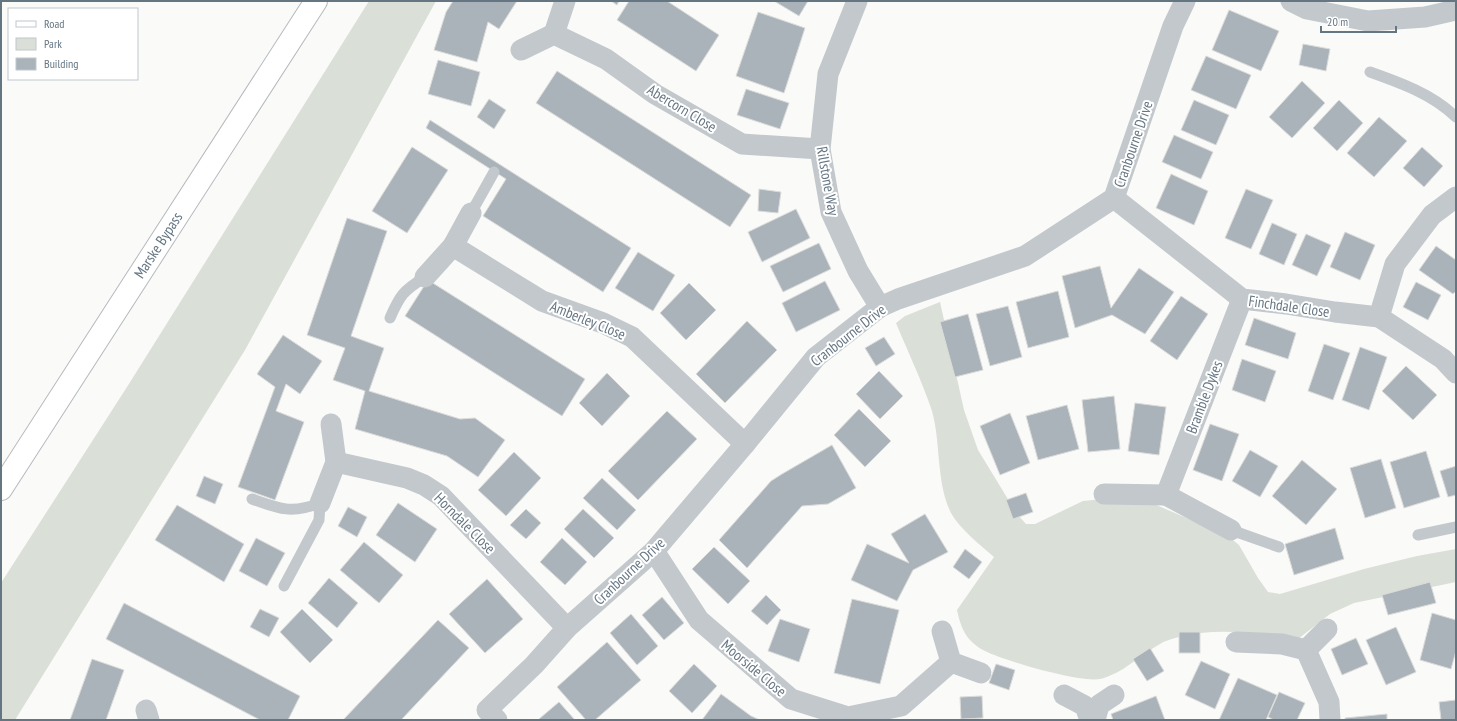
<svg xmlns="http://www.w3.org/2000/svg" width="1457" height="721" font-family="'PT Sans Narrow',sans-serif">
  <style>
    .green { fill: #dadfd7 }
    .building { fill: #aab3b9; stroke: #dcdcda }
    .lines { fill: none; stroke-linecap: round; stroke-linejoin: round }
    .primary-casing { stroke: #b5babe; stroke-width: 24 }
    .lane { stroke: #c3c8cc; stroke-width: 11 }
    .street { stroke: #c3c8cc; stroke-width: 21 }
    .primary { stroke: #fff; stroke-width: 22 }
    .labels { text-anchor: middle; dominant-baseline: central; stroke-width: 4; stroke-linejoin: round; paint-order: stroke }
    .street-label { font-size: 15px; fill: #657683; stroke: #fff }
  </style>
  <rect width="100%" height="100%" fill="#fafaf8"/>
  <g class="green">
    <path d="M369 1H436L245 350 15 720H1V583L127 387Z"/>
    <path d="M940 302 964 410 978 450 1017 514 1026 524H1035L1083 501 1103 499 1154 504 1228 536 1239 545 1258 578 1268 592 1280 594 1364 569 1417 556 1456 549V582L1354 603 1330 614 1298 639C1261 634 1220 627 1183 636 1176 638 1166 640 1160 644 1140 655 1122 674 1100 679 1080 683 1005 661 985 651 980 649 974 644 970 640 963 633 959 620 957 610L994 557C980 545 960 529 951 513 936 483 941 443 932 411 922 381 908 352 896 323L905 316Z"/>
  </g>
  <g class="building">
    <path d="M453 1H517L499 29 488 22 477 62 434 50 446 12Z"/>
    <path d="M611 1H619L617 5Z"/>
    <path d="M629 1H667L719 35 696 71 617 20Z"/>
    <path d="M774 1H808L799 16Z"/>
    <path d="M1229 10 1279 31 1261 71 1212 50Z"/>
    <path d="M758 12 805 28 784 93 736 76Z"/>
    <path d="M1303 44 1330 49 1326 71 1299 65Z"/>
    <path d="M1206 56 1251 75 1236 109 1191 90Z"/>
    <path d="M438 60 480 72 471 106 428 94Z"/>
    <path d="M557 71 751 195 730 227 536 103Z"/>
    <path d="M1302 81 1325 103 1292 138 1269 117Z"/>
    <path d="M746 89 789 103 780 129 737 115Z"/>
    <path d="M489 99 506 110 494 129 477 117Z"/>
    <path d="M1194 100 1229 115 1216 145 1181 130Z"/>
    <path d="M1339 100 1363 123 1337 151 1313 128Z"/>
    <path d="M1379 117 1407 141 1374 177 1347 153Z"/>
    <path d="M430 120 631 248 603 292 483 216 506 179 426 128Z"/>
    <path d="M1174 135 1213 152 1201 179 1162 162Z"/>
    <path d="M412 147 448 170 407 233 372 211Z"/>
    <path d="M1422 147 1443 166 1424 187 1403 168Z"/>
    <path d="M1171 174 1208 191 1194 225 1156 208Z"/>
    <path d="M759 189 781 192 778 213 758 211Z"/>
    <path d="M1246 189 1273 200 1251 249 1225 238Z"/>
    <path d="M796 209 810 238 762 262 748 232Z"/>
    <path d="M347 218 387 231 351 336 384 348 369 391 460 419 475 418 505 440 478 477 447 456 355 429 365 391 333 380 345 348 307 335Z"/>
    <path d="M1272 223 1297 234 1284 265 1259 254Z"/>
    <path d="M1345 232 1375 245 1360 280 1330 267Z"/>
    <path d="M1306 234 1331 245 1317 276 1292 265Z"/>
    <path d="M819 243 831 269 783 292 770 266Z"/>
    <path d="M1436 246 1456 260V291L1453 294 1419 270Z"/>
    <path d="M638 252 675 275 653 311 615 288Z"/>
    <path d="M1100 266 1111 308 1139 268 1174 292 1145 334 1112 315 1075 328 1062 276Z"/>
    <path d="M428 280 585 379 562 416 405 316Z"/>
    <path d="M825 281 840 310 796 332 782 303Z"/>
    <path d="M1416 282 1441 295 1428 320 1403 307Z"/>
    <path d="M689 283 716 310 686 340 660 313Z"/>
    <path d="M1058 291 1069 337 1028 348 1016 302Z"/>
    <path d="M1181 296 1208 314 1177 360 1150 341Z"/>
    <path d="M1008 306 1022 357 990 366 976 314Z"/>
    <path d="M968 314 983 370 955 377 940 322Z"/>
    <path d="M1254 318 1296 333 1288 359 1245 345Z"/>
    <path d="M747 321 777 350 725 403 696 374Z"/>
    <path d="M283 335 322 361 300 394 286 384 276 411 304 422 275 500 238 487 275 387 257 374Z"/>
    <path d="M884 337 895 354 876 366 865 348Z"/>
    <path d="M1324 344 1350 353 1333 400 1308 391Z"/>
    <path d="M1360 347 1387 357 1369 410 1342 400Z"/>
    <path d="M1242 359 1276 371 1265 402 1232 390Z"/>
    <path d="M1406 366 1437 395 1413 420 1382 391Z"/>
    <path d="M879 371 903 396 880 419 856 394Z"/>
    <path d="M607 373 630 396 602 426 579 403Z"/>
    <path d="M1114 396 1120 449 1088 452 1082 400Z"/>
    <path d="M1135 403 1166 407 1159 455 1128 451Z"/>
    <path d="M1067 405 1079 449 1038 460 1026 416Z"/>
    <path d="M859 409 891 441 865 467 834 435Z"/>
    <path d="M667 411 697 439 638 500 608 471Z"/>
    <path d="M1010 413 1030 463 1000 475 980 426Z"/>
    <path d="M1210 424 1239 434 1222 481 1193 470Z"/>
    <path d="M832 445 856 488 828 504 802 506 747 568 719 540 771 481 782 474Z"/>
    <path d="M1250 450 1278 466 1260 497 1232 481Z"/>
    <path d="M1426 451 1440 497 1404 508 1390 462Z"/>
    <path d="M514 452 541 478 506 516 478 490Z"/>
    <path d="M1381 459 1396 508 1365 518 1350 468Z"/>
    <path d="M1302 460 1337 489 1306 525 1272 496Z"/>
    <path d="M1456 466V495L1448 497 1440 471Z"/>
    <path d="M204 476 223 484 215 504 196 496Z"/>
    <path d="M602 478 636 510 617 530 583 498Z"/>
    <path d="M1026 493 1033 512 1013 519 1006 500Z"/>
    <path d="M398 503 437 529 415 562 376 535Z"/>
    <path d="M177 505 244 544 224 582 155 540Z"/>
    <path d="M348 507 367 517 357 537 338 526Z"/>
    <path d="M526 509 541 523 526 539 510 525Z"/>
    <path d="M583 509 614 538 594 558 564 529Z"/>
    <path d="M925 514 948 552 913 570 897 601 851 580 867 544 909 563 891 534Z"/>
    <path d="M1335 528 1344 559 1294 575 1285 544Z"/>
    <path d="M256 538 285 553 267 586 239 571Z"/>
    <path d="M562 538 587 562 565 585 540 562Z"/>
    <path d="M364 542 403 575 379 603 340 570Z"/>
    <path d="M714 547 750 581 728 604 692 569Z"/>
    <path d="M965 549 982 562 969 579 953 567Z"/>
    <path d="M329 578 358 603 337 628 308 603Z"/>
    <path d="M487 579 523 619 485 653 449 614Z"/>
    <path d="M1430 582 1436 603 1388 615 1382 595Z"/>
    <path d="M766 595 781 610 767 625 751 611Z"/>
    <path d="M662 597 684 623 664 640 642 615Z"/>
    <path d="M852 599 899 610 880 684 834 673Z"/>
    <path d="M124 603 300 696 288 720H260L106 639Z"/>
    <path d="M260 609 279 618 269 637 250 627Z"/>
    <path d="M302 609 333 640 310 663 280 632Z"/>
    <path d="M1432 613 1456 620V651L1451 669 1420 660Z"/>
    <path d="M631 614 658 646 637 665 610 633Z"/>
    <path d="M780 619 810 629 799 662 768 651Z"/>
    <path d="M438 620 469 648 401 720H343Z"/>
    <path d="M1396 627 1416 672 1386 685 1366 640Z"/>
    <rect x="1179" y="632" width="21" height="21"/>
    <path d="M1356 638 1368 664 1342 675 1331 649Z"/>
    <path d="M607 642 641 680 595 720H586L557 687Z"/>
    <path d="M1150 648 1164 671 1147 681 1133 659Z"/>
    <path d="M92 659 124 670 106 720H70Z"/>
    <path d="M1201 661 1230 674 1215 709 1185 695Z"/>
    <path d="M694 664 717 686 692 713 669 691Z"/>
    <path d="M996 664 1015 670 1009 690 989 683Z"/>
    <path d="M1238 678 1277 695 1266 720H1219Z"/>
    <path d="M1279 692 1305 703 1297 720H1274L1268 717Z"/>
    <path d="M721 694 751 716 760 720H702Z"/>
    <path d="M982 696 983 718 961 719 960 697Z"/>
    <path d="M1156 696 1165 720H1113L1111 714Z"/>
    <path d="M1456 700V720H1441L1439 702Z"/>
    <path d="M559 702 575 720H539V719Z"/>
    <path d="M1387 714V720H1345V718Z"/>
  </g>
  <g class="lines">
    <defs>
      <path id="primary" d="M1 489 316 1"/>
    </defs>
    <use href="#primary" class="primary-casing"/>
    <g class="lane">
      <path d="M1370 72C1401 83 1432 94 1456 117"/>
      <path d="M471 213 494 172"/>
      <path d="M390 318C400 295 403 291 425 277"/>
      <path d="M252 499C279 509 292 514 320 503L319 520 284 586"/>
      <path d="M1231 530 1279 547"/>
      <path d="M1418 535 1456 527"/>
    </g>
    <g class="street">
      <path d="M857 1 828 74 820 149 831 212 858 271 880 307"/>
      <path d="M1291 1 1307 9 1368 21 1425 17 1456 10"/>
      <path d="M554 34 565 1"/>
      <path d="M521 50 554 34 606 59 655 94 742 144 820 149"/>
      <path d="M1114 198 1242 299 1286 304 1335 312 1379 317 1443 359 1456 373"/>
      <path d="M453 246 471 213"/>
      <path d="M425 277 453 246 542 301 603 323 632 337 745 444"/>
      <path d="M1379 317 1395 264 1432 215 1456 197"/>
      <path d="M331 424 336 462"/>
      <path d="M1104 494 1166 495 1242 299"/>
      <path d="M1166 495 1231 530"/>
      <path d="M320 503 336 462 407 478 424 485 441 496 567 628"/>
      <path d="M654 551 699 620 791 699 848 717 901 706 951 662"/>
      <path d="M942 631 951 662 981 673"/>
      <path d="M1236 642 1282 644 1306 650 1329 702 1330 720"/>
      <path d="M1306 650 1327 629"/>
      <path d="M1064 695 1085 706 1090 720"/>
      <path d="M146 710 149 720"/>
      <path d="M497 720 487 710 534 665 567 628 654 551 745 444 816 357 880 307 898 299 1025 256 1114 198 1173 26 1185 1"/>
      <path d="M1095 720 1099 705 1114 695"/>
    </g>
    <use href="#primary" class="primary"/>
  </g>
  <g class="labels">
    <g class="street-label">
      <text transform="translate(682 108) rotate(31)">Abercorn Close</text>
      <text transform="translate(1133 144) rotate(-71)">Cranbourne Drive</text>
      <text transform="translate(828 181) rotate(80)">Rillstone Way</text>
      <text transform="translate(158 245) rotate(-57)">Marske Bypass</text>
      <text transform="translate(1289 306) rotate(8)">Finchdale Close</text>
      <text transform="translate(588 320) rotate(22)">Amberley Close</text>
      <text transform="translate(848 335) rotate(-38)">Cranbourne Drive</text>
      <text transform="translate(1204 397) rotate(-69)">Bramble Dykes</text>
      <text transform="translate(465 523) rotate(45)">Horndale Close</text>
      <text transform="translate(629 571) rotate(-43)">Cranbourne Drive</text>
      <text transform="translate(754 668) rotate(40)">Moorside Close</text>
    </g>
  </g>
  <rect width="1457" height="721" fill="none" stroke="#657683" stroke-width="4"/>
  <rect x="8" y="8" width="130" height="72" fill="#ffffff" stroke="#c1c8cd"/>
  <rect x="16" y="21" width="20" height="6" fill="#ffffff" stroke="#c1c8cd"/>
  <text x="44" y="28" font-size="12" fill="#657683">Road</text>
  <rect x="16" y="38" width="20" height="12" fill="#dadfd7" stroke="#c1c8cd"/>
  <text x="44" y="48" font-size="12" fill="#657683">Park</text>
  <rect x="16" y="58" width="20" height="12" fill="#aab3b9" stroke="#c1c8cd"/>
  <text x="44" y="68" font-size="12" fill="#657683">Building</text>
  <path d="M1321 26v6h75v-6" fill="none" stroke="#657683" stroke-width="2"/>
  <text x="1327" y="26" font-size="12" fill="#657683" stroke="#ffffff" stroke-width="3" paint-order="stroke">20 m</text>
</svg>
